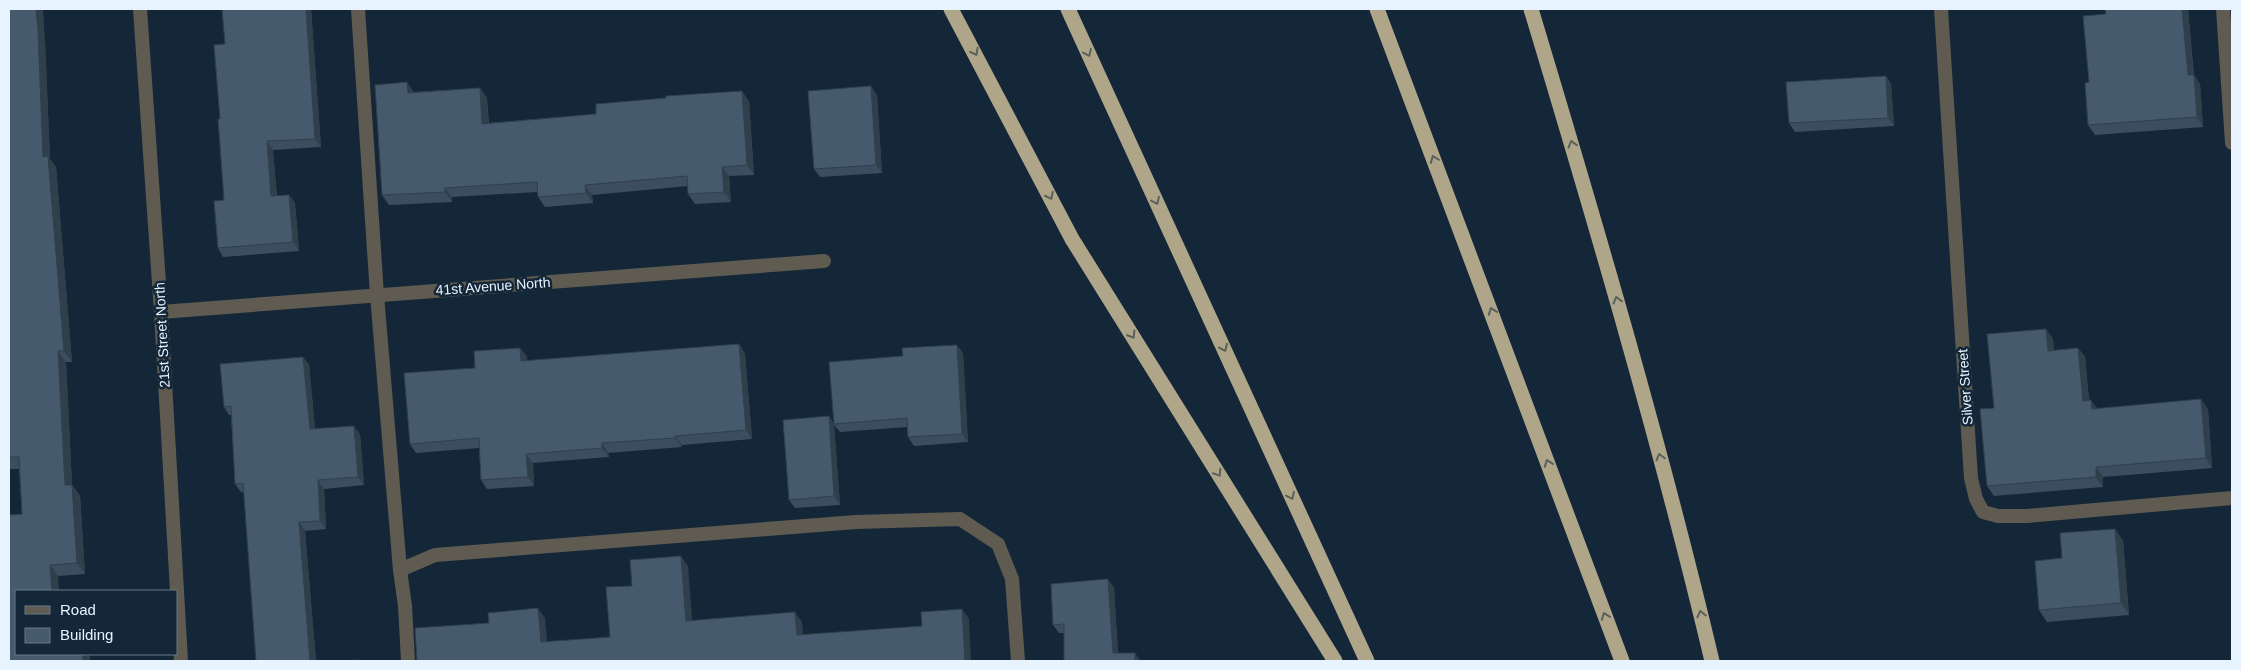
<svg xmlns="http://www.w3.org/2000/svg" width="2241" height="670" font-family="Helvetica,sans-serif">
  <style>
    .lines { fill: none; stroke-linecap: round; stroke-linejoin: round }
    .service { stroke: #5f5b50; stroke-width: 14 }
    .minor { stroke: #5f5b50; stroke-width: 14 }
    .motorway { stroke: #afa589; stroke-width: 15 }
    .wall { fill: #3b4d5e }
    .shaded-wall { fill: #303f4c }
    .building { fill: #455a6d; stroke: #303f4c }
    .oneway { stroke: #5a605c }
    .labels { text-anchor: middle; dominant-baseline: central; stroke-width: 5; stroke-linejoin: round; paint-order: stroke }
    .street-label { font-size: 14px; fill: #e7f3ff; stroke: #142738 }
  </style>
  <rect width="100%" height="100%" fill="#142738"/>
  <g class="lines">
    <g class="service">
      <path d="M358 9 377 295 400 570"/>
      <path d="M408 661 405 606 400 570 435 555 856 522 960 519 998 544 1012 579 1018 661"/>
    </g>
    <g class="minor">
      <path d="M140 9 161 312 181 661"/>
      <path d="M1941 9 1971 478 1976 499 1983 512 1998 516H2027L2232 498"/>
      <path d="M2223 9 2232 143"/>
      <path d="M161 312 824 261"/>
    </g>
    <g class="motorway">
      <path d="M951 9 1072 239 1335 661"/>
      <path d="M1068 9 1367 661"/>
      <path d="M1377 9 1622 661"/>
      <path d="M1531 9C1596 225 1660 442 1712 661"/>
    </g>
  </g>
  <g class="wall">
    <path d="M9 9 45 42 50 159 56 167 72 362H66L72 485 80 496 85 574 58 576 9 661 22 514 19 469H9Z"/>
    <path d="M311 9 321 147 273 150 277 196 289 195 295 203 299 251 223 257 218 248 224 200 220 119 225 44Z"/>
    <path d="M2105 9H2188L2194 75 2200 84 2203 127 2095 135 2088 125 2089 82 2106 14Z"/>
    <path d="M1886 76 1891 84 1894 126 1795 132 1789 123Z"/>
    <path d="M480 88 487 98 489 123 749 101 754 175 729 176 731 202 695 204 688 194V186L592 195 593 203 545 207 538 197 537 192 452 197V202L389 205 382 195 414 92Z"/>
    <path d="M877 95 882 173 820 177 814 169Z"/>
    <path d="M2046 329 2053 339 2054 350 2078 348 2085 357 2089 400 2097 408 2208 409 2212 468 2103 477V487L1994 496 1987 486 1994 408Z"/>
    <path d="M739 344 745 354 752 439 682 445V447L608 453 609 457 533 463 534 486 487 489 481 480 479 448 416 453 410 444 475 368 520 348 527 357V361Z"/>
    <path d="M963 353 968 442 914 446 908 437 907 427 840 432 834 425 840 505 795 508 789 500 829 416 834 424Z"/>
    <path d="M303 357 309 365 315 429 360 434 364 485 324 489 326 529 305 531 316 661H256L244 492H241L235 484 231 415H229L224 407Z"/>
    <path d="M2123 540 2129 615 2047 622 2039 610 2062 558Z"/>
    <path d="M1108 579 1114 588 1118 653H1135L1140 661H1064V633H1059L1053 625 1051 584Z"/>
  </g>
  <g class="shaded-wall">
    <path d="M36 9H43L45 42 50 159 56 167 72 362 64 351 43 157Z"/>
    <path d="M306 9H311L321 147 315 139Z"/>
    <path d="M2182 9H2188L2194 85 2188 75Z"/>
    <path d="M2194 75 2200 84 2203 127 2197 117Z"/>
    <path d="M1886 76 1891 84 1894 126 1888 118Z"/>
    <path d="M407 82 414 92 415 103 408 93Z"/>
    <path d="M871 86 877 95 882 173 876 165Z"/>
    <path d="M480 88 487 98 489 134 482 124Z"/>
    <path d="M742 91 749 101 754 175 747 165Z"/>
    <path d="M267 141 273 150 277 205 271 196Z"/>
    <path d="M722 167 729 176 731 202 724 192Z"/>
    <path d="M585 185 592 195 593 203 586 193Z"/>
    <path d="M445 188 452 197V202L445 192Z"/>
    <path d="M289 195 295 203 299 251 293 242Z"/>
    <path d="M2046 329 2053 339 2055 361 2048 351Z"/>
    <path d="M739 344 745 354 752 439 746 430Z"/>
    <path d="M957 345 963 353 968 442 962 434Z"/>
    <path d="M520 348 527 357 528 371 521 361Z"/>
    <path d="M2078 348 2085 357 2090 411 2083 401Z"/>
    <path d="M58 351 66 362 72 485 80 496 85 574 77 563 65 485Z"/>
    <path d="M303 357 309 365 316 438 310 429Z"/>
    <path d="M2201 399 2208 409 2212 468 2206 458Z"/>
    <path d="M2091 400 2098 410 2092 409Z"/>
    <path d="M829 416 834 425 840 505 834 496Z"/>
    <path d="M354 426 360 434 364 485 358 477Z"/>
    <path d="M675 436 682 445V447L675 438Z"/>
    <path d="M602 443 608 453 609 457 602 448Z"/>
    <path d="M526 454 533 463 534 486 528 477Z"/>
    <path d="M2096 467 2103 477V487L2096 477Z"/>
    <path d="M318 480 324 489 326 529 320 521Z"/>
    <path d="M299 522 305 531 316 661H310Z"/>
    <path d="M2115 529 2123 540 2129 615 2121 603Z"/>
    <path d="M681 556 688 566 693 631 686 621Z"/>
    <path d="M50 565 58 576 59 591H52Z"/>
    <path d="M1108 579 1114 588 1118 661 1113 653Z"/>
    <path d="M538 608 545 618 548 652 541 642Z"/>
    <path d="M962 609 969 619 971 661H965Z"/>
    <path d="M795 612 802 622 804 645 797 635Z"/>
    <path d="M1135 653 1140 661H1135Z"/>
    <rect x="83" y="654" width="7" height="7"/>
  </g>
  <g class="building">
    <path d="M9 9H36L38 31 43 157 48 156 64 351H58L65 485H72L77 563 50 565 52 591H16V654H83V661H9V515L22 514 19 457H9Z"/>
    <path d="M222 9H306L315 139 267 141 271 196 289 195 293 242 218 248 214 201 224 200 218 119H220L214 45 225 44Z"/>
    <path d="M2105 9H2182L2188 75H2194L2197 117 2088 125 2085 83 2089 82 2083 16 2106 14Z"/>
    <path d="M1886 76 1888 118 1789 123 1786 82Z"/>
    <path d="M407 82 408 93 480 88 482 124 596 114V104L666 98V96L742 91 747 165 722 167 724 192 688 194 687 176 585 185 586 193 538 197 537 182 445 188V192L382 195 375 85Z"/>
    <path d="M871 86 876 165 814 169 808 91Z"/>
    <path d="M2046 329 2048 351 2078 348 2083 401 2091 400 2092 409 2201 399 2206 458 2096 467V477L1987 486 1980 409 1994 408 1987 334Z"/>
    <path d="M739 344 746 430 675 436V438L602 443V448L526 454 528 477 481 480 479 438 410 444 404 373 475 368 474 351 520 348 521 361Z"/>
    <path d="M957 345 962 434 908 437 907 418 834 424 829 362 903 356 902 348Z"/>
    <path d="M303 357 310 429 354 426 358 477 318 480 320 521 299 522 310 661H256L243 483 235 484 231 406 224 407 220 364Z"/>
    <path d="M829 416 834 496 789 500 783 420Z"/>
    <path d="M2115 529 2121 603 2039 610 2035 561 2062 558 2060 533Z"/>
    <path d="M681 556 686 621 795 612 797 635 922 626 921 612 962 609 965 661H417L415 628 489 623 488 613 538 608 541 642 610 637 606 587 632 586 630 560Z"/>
    <path d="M1108 579 1113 653H1135V661H1064V624L1053 625 1051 584Z"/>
    <path d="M360 660V661H343Z"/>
  </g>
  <defs><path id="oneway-chevron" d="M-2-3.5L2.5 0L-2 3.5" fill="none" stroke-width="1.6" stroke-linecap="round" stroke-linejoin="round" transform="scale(1.25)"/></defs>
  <g class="oneway">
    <use href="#oneway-chevron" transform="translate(975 52) rotate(61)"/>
    <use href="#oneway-chevron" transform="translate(1088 53) rotate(65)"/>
    <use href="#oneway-chevron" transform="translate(1572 144) rotate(-107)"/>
    <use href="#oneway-chevron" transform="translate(1434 159) rotate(-111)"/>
    <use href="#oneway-chevron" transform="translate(1050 196) rotate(63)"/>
    <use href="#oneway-chevron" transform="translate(1156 201) rotate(65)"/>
    <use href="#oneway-chevron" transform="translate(1617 300) rotate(-105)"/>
    <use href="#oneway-chevron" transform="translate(1492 311) rotate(-110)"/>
    <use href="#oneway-chevron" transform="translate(1132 335) rotate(58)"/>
    <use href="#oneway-chevron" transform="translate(1224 348) rotate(65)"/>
    <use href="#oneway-chevron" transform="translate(1660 457) rotate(-105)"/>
    <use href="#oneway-chevron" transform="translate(1548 463) rotate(-110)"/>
    <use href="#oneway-chevron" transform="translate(1218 473) rotate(58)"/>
    <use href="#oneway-chevron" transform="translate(1291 496) rotate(65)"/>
    <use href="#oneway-chevron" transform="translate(1701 614) rotate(-103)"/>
    <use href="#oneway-chevron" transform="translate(1605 616) rotate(-110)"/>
  </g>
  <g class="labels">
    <g class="street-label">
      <text transform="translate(493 286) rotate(-4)">41st Avenue North</text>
      <text transform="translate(162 335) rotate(-93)">21st Street North</text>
      <text transform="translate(1965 387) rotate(-94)">Silver Street</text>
    </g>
  </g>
  <rect width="2241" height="670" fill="none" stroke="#e7f3ff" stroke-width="20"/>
  <rect x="15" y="590" width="162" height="65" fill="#142738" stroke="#687988"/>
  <rect x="25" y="606" width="25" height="8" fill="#5f5b50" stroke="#687988"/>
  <text x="60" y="615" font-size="15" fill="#e7f3ff">Road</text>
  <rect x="25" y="628" width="25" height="15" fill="#455a6d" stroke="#687988"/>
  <text x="60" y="640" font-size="15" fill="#e7f3ff">Building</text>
</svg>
